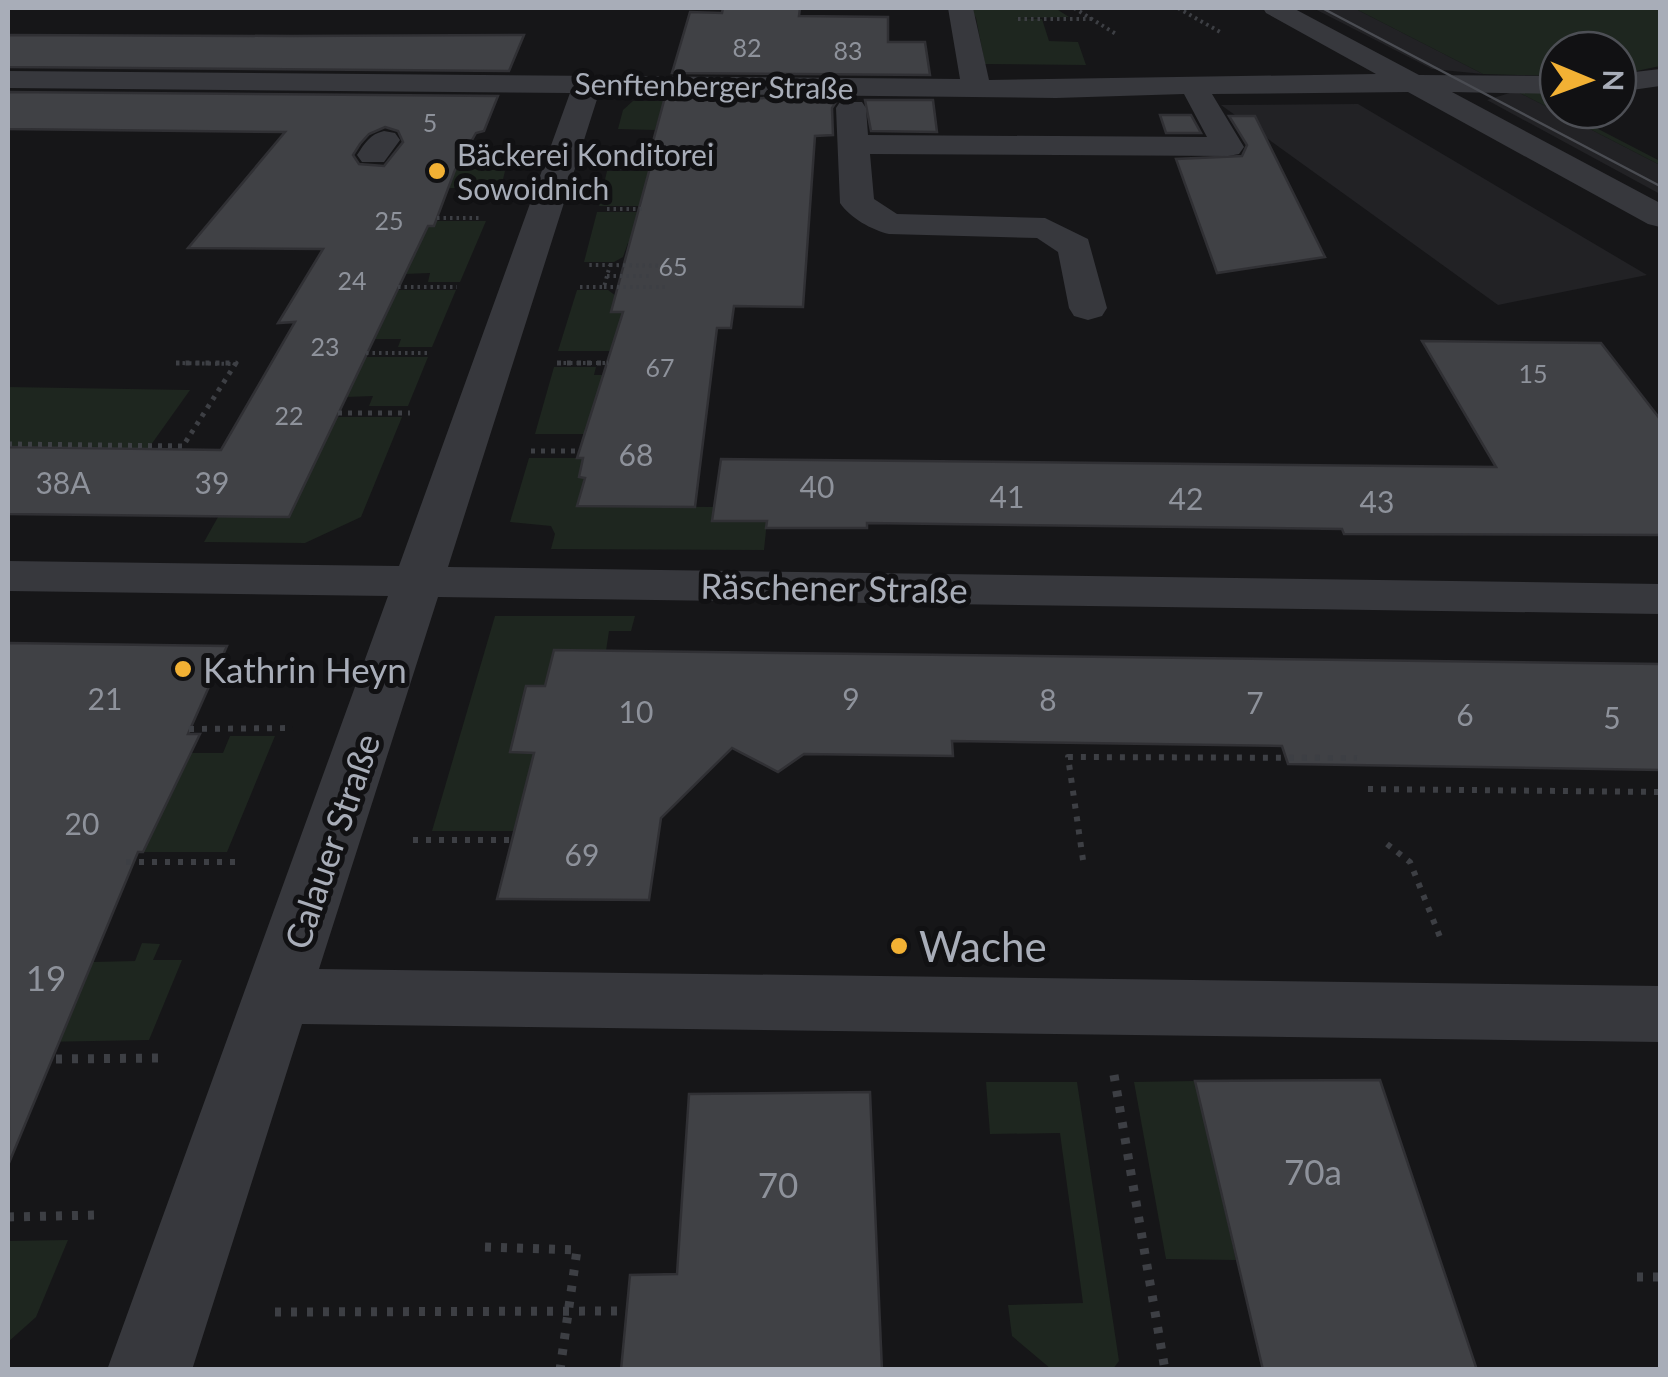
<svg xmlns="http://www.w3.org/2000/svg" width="1668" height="1377" font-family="Lato,sans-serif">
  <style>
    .built { fill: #222225 }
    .green { fill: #1e261f }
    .building { fill: #404145; stroke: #303034; stroke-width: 2.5; fill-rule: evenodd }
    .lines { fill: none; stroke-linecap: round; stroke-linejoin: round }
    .path-far3 { stroke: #3d3f44; stroke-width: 4; stroke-dasharray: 2.5 4; stroke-linecap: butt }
    .path-far2 { stroke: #3d3f44; stroke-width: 5; stroke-dasharray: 4 6; stroke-linecap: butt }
    .path-far1 { stroke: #3d3f44; stroke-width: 6; stroke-dasharray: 5 8; stroke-linecap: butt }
    .path { stroke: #3d3f44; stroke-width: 9; stroke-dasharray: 6 10; stroke-linecap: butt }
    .minor { fill: #37383d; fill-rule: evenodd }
    .tram { stroke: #4a4c52; stroke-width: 2.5 }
    .poi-dot { fill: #f2b134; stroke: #111113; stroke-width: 4 }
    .labels { text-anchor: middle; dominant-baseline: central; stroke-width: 10; stroke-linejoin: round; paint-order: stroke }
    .far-number-label { font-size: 25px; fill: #8e929b }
    .far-street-label { font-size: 30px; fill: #a8adb8; stroke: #111113 }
    .far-poi-label { font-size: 30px; fill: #a8adb8; stroke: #111113; text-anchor: start }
    .number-label { font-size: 30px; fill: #8e929b }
    .street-label { font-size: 35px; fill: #a8adb8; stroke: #111113 }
    .poi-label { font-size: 35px; fill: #a8adb8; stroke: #111113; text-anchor: start }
    .near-number-label { font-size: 35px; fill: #8e929b }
    .near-poi-label { font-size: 42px; fill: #a8adb8; stroke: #111113; text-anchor: start }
  </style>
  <rect width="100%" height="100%" fill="#161618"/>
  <g class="built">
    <path d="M1313 8H1354L1483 74 1432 69Z"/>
    <path d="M1516 91 1660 165V194L1487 100Z"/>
    <path d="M1358 104 1647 275 1498 305 1221 105Z"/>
  </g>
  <g class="green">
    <path d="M970 8H1055L1069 17 1014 18 1042 19 1049 41 1078 42 1086 65 985 64 976 18Z"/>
    <path d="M1354 8H1660V66L1618 75V50H1558V76L1483 74Z"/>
    <path d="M1516 91 1558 92V110L1620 113 1579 119 1660 161V165Z"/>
    <path d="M633 101H733L717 107 662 106 655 130 618 129 623 110Z"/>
    <path d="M457 166 505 171 501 188H445Z"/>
    <path d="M607 171H653L644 206H599Z"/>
    <path d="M597 212H643L636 243H628L623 257 614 262H584Z"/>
    <path d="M435 221H486L460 282H428L430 273 404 274 427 226Z"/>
    <path d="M396 290H456L432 347H398L401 339H373Z"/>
    <path d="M577 290H608L616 296 611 312H623L613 351H558Z"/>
    <path d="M364 357H428L408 406H369L373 396 346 397Z"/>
    <path d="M554 367H596L594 375H609L590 434H535Z"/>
    <path d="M8 387 190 390 148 449 8 446Z"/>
    <path d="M336 417H402L361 517 305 543 204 542 218 517H289Z"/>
    <path d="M529 458H583L579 477 585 478 578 506 714 507 713 521H767L764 550 551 549 555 534 551 526 510 522Z"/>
    <path d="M495 616H635L631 631H609L606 651 545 686 526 687 510 752 534 753 514 831H432Z"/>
    <path d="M230 736H275L227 852H143L189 753H223Z"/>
    <path d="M142 943 160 944 153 960H182L149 1040 40 1042 77 993 93 962 135 961Z"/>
    <path d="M1195 1081 1236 1260 1166 1259 1134 1082Z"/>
    <path d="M986 1082H1077L1119 1361 1113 1369H1051L1012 1336 1008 1305 1083 1303 1060 1133 990 1134Z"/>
    <path d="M68 1240 36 1317 8 1342V1241Z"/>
  </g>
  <g class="building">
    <path d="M723 8H800L799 16 888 17V42H925L930 75 672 73 690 12 722 13Z"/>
    <path d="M8 35 291 36 524 35 509 71 8 67Z"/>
    <path d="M8 92 498 96 484 131 476 133 455 170 434 226H428L289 517 8 514V447L221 450 295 322 278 323 323 249 188 248 285 132 8 129ZM385 127 398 131 403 142 384 166 359 164 353 155 360 144 369 134Z"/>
    <path d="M665 97 838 99 832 108 833 135 815 136 803 307 734 306 731 328H717L695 507 577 506 585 478 579 477 583 458H577L623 312H611L655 149H651Z"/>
    <path d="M865 100H933L937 132 871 131Z"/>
    <path d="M1160 115H1191L1201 133H1166Z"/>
    <path d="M1229 116H1255L1325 257 1217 273 1176 159 1242 156 1247 145Z"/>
    <path d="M1422 341 1601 343 1660 419V535L1344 534 1342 529 867 523V528H766L767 521H712L721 459 1496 467Z"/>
    <path d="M8 643 227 646 188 734H200L143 852H138L9 1163Z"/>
    <path d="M554 650 1660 664V770L1288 764 1282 746 952 741 953 756 804 754 778 772 732 748 661 818 649 900 497 899 534 753 510 752 526 686H545Z"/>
    <path d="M1380 1080 1477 1370H1263L1195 1081Z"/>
    <path d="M870 1092 882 1370H621L630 1275 677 1274 689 1094Z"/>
  </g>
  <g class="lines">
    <g class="path-far3">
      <path d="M1074 8 1116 34"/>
      <path d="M1178 8 1220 32"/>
      <path d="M1018 19H1092"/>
      <path d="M467 146H473L475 140"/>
      <path d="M460 159 503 160"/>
      <path d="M619 168H653"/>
      <path d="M607 209H644"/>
      <path d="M437 218H481"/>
      <path d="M610 265 673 266"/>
      <path d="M607 276H650"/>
      <path d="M398 287H457"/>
      <path d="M580 287H604L610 265H589"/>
      <path d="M604 287H668"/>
      <path d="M366 353H429"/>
      <path d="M176 363 236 364"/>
      <path d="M557 363H608"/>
    </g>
    <g class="path-far2">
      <path d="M557 363H608"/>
      <path d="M338 413H410"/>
      <path d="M8 444 183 446 236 363H176"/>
      <path d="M531 451H579"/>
    </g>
    <g class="path-far1">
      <path d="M189 729 293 728"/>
      <path d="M1368 789 1660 792"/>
      <path d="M413 840H512"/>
      <path d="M1387 844 1410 862 1442 942"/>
      <path d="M1083 860 1068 757 1357 758"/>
      <path d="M126 862H239"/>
    </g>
    <g class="path">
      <path d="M56 1059 160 1058"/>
      <path d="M1114 1075 1165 1370"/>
      <path d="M8 1217 98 1215"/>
      <path d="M485 1247 577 1250 560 1370"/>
      <path d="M1637 1277H1660"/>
      <path d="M275 1312 626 1311"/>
    </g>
    <g class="minor">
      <path d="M948 8H973L989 80 1376 74 1266 13 1263 8H1293L1419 75 1558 76V94L1452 92 1660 203V227L1648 224 1408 92 1212 94 1244 147 1239 154 1228 156 870 154 874 199 897 214 1045 218 1088 239 1107 308 1102 316 1088 320 1074 316 1069 308 1058 252 1037 238 889 234C872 230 850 218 840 203L836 108 840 102H862L866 108 868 135 1207 137 1184 94 1056 98 599 93 448 567 1660 584V614L438 597 319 969 1660 986V1042L302 1024 192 1370H107L388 596 8 591V561L399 566 570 93 8 88V71L960 79Z"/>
      <path d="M1660 69V86L1618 92V74Z"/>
      <path d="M384 131 395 133 400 140 384 162H362L357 155C365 143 370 134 384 131Z"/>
    </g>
    <path class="tram" d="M1322 8 1660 186"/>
  </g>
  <g class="poi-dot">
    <circle cx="437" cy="171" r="10"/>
    <circle cx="183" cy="669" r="10"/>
    <circle cx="899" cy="946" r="10"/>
  </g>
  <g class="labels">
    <g class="far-number-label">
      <text x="747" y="47">82</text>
      <text x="848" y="50">83</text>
      <text x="430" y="122">5</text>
      <text x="389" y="220">25</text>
      <text x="673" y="266">65</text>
      <text x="352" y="280">24</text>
      <text x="325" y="346">23</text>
      <text x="660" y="367">67</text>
      <text x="1533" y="373">15</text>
      <text x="289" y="415">22</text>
    </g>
    <g class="far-street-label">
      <text transform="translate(714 85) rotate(1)">Senftenberger Straße</text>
    </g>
    <g class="far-poi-label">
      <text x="457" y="154">Bäckerei Konditorei<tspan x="457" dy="34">Sowoidnich</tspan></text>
    </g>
    <g class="number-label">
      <text x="636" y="454">68</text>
      <text x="63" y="482">38A</text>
      <text x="212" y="482">39</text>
      <text x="817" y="486">40</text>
      <text x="1007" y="496">41</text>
      <text x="1186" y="498">42</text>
      <text x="1377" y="501">43</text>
      <text x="105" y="698">21</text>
      <text x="851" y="698">9</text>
      <text x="1048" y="699">8</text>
      <text x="1255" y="702">7</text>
      <text x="636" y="711">10</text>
      <text x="1465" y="714">6</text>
      <text x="1612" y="717">5</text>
      <text x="82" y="823">20</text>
      <text x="582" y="854">69</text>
    </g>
    <g class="street-label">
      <text transform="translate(834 587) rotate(1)">Räschener Straße</text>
      <text transform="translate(331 841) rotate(-71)">Calauer Straße</text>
    </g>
    <g class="poi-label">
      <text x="203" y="669">Kathrin Heyn</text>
    </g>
    <g class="near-number-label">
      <text x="46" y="977">19</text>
      <text x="1313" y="1171">70a</text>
      <text x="778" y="1184">70</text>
    </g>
    <g class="near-poi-label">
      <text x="919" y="946">Wache</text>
    </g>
  </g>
  <rect width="1668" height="1377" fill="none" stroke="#a8adb8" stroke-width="20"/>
  <g transform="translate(1588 80) rotate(91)"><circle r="48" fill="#111113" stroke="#4d4f55" stroke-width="2.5"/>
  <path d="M0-8L18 38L0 25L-18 38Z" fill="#f2b134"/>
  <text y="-15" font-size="28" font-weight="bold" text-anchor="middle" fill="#a8adb8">N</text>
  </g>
</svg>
